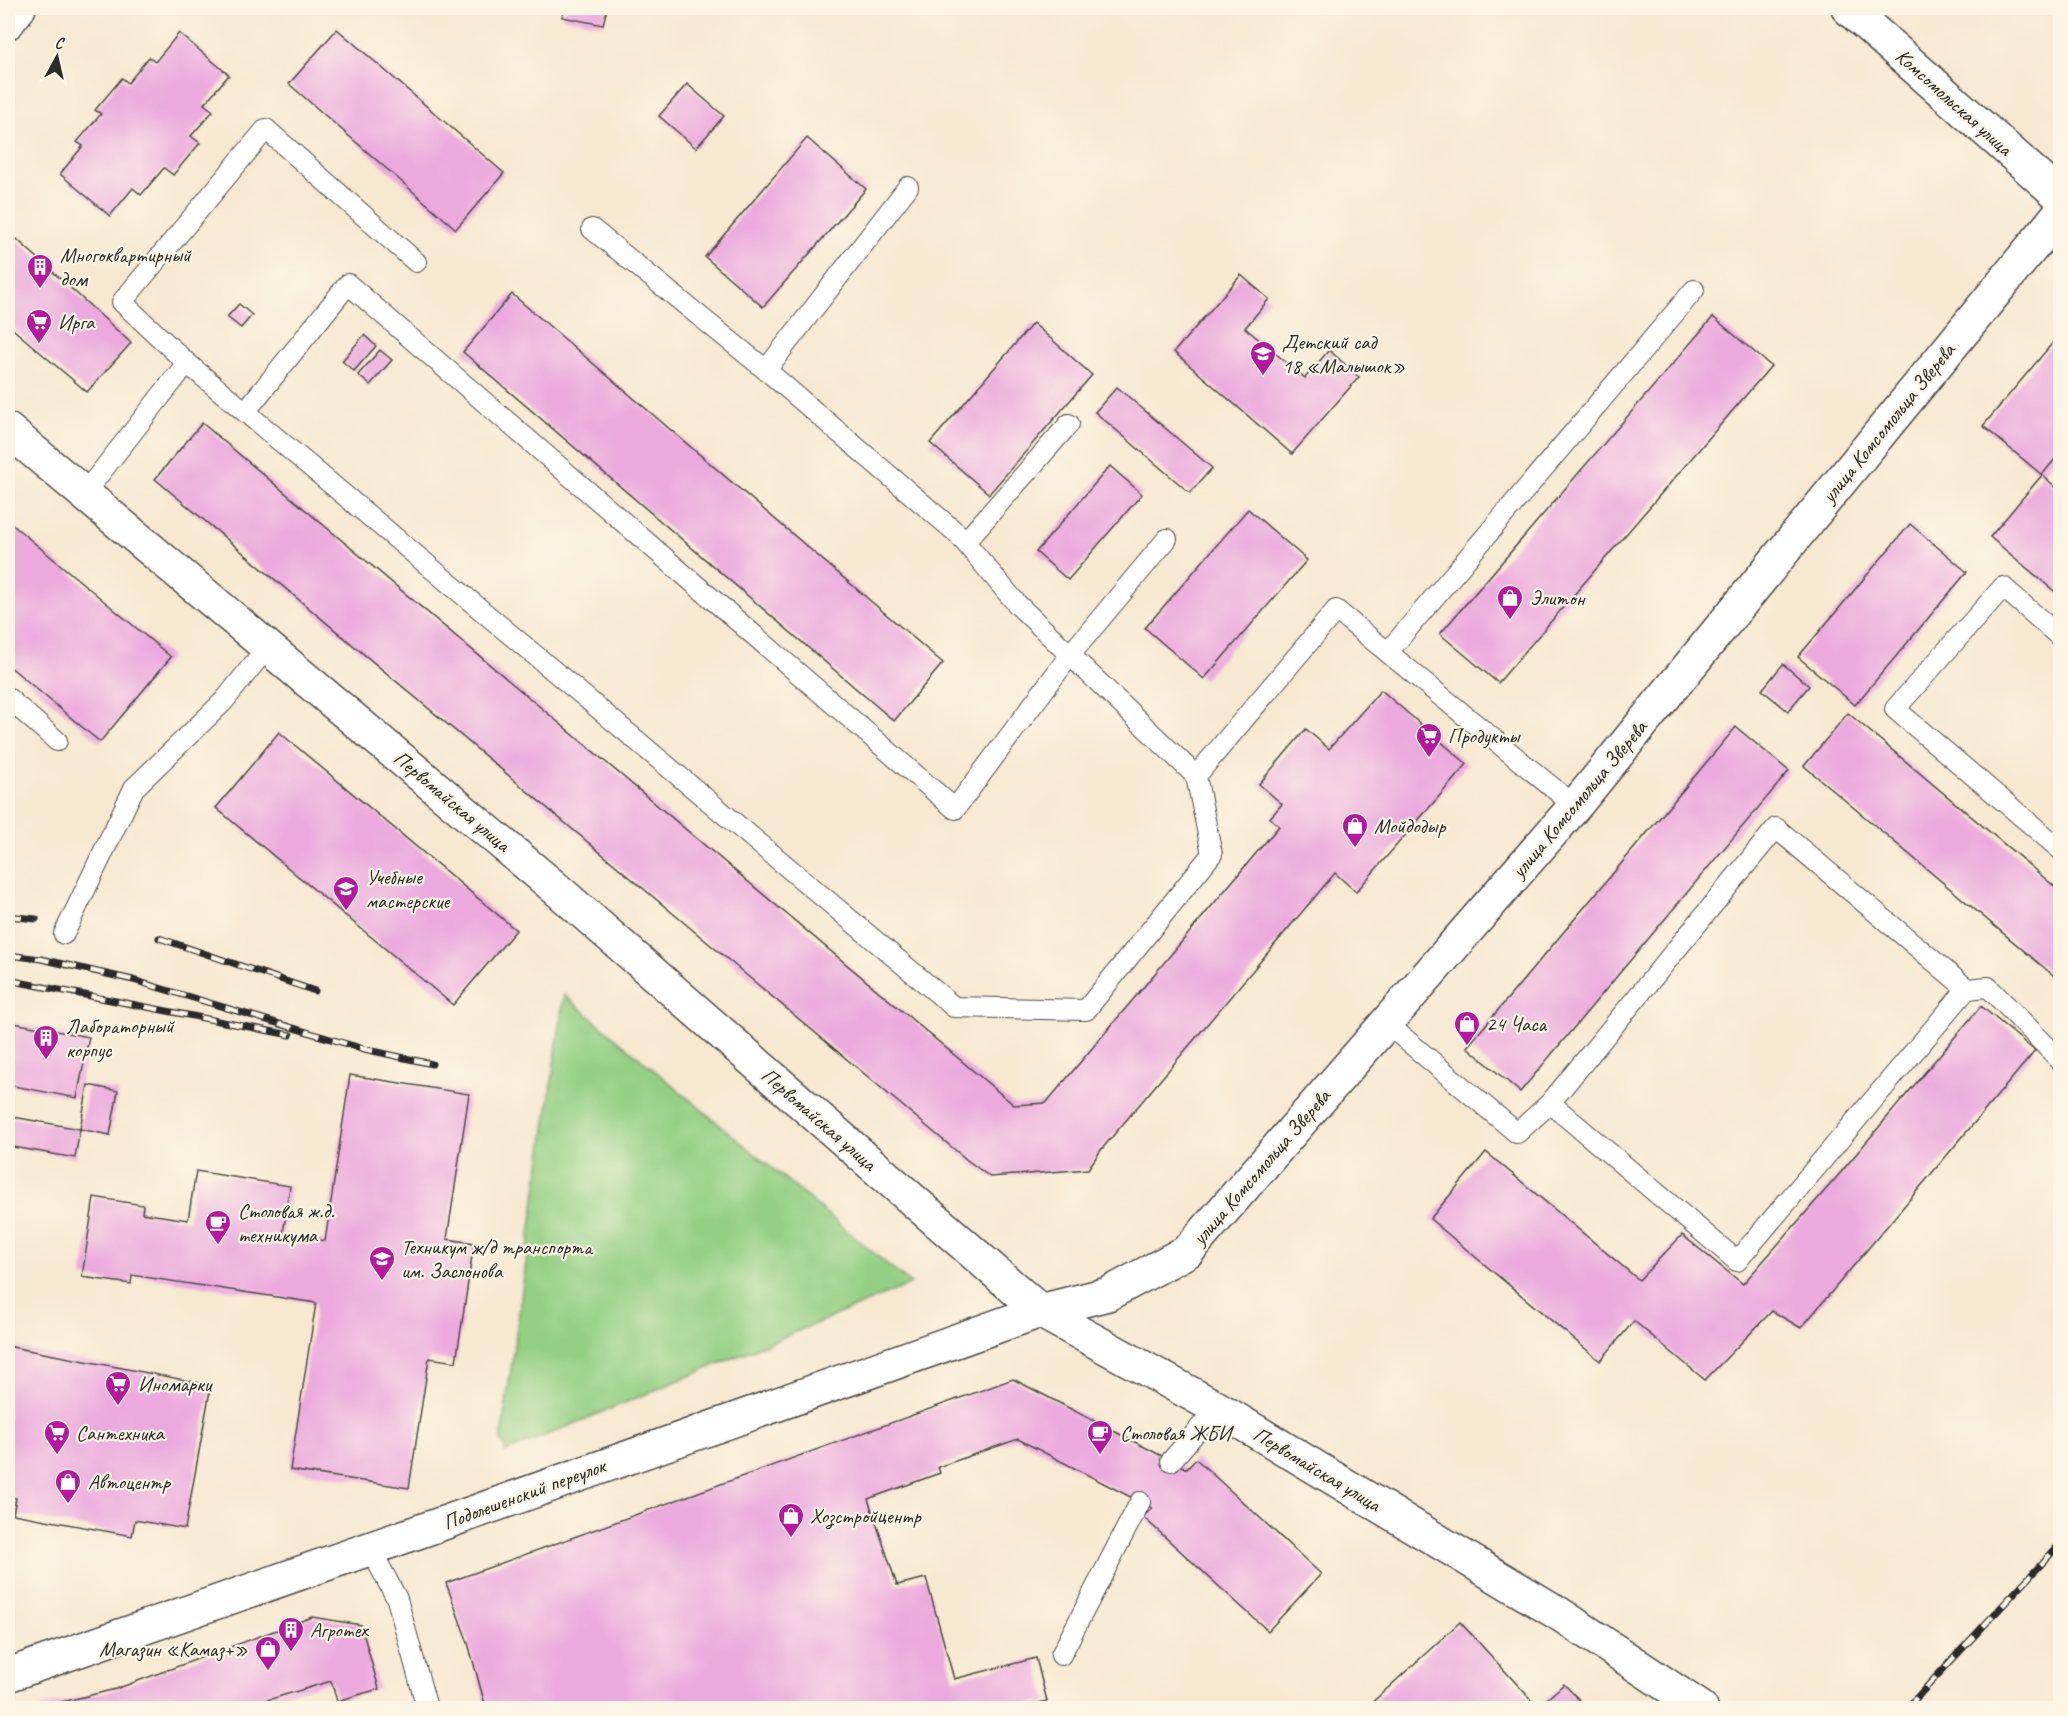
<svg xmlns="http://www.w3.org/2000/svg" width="2068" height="1716" font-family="Caveat,sans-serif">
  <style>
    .green { fill: #94d084; stroke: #607e58; stroke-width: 1.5 }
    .building { fill: #eba9de }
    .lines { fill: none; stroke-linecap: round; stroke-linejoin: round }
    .service-casing { stroke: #4a4744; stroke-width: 22 }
    .minor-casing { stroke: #4a4744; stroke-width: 36 }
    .primary-casing { stroke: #4a4744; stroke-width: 36 }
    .service { stroke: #fff; stroke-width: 20 }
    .minor { stroke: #fff; stroke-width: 33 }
    .primary { stroke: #fff; stroke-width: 33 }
    .rail-casing { stroke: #2b2b2b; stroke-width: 7 }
    .rail { stroke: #fcf5e5; stroke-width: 4.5; stroke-dasharray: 14; stroke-linecap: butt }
    .labels { text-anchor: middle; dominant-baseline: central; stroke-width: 4.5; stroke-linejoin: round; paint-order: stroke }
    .street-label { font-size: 21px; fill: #2b2b2b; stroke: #fcf5e5 }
    .poi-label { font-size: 21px; fill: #2b2b2b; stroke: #fcf5e5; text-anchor: start }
  </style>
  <rect width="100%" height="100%" fill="#fcf5e5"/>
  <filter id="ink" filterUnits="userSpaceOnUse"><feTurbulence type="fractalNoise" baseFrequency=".0167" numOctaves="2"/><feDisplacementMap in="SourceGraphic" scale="12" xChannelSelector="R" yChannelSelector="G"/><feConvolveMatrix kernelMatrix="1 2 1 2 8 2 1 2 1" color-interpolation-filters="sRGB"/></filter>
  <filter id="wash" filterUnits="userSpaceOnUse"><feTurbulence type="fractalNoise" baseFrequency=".008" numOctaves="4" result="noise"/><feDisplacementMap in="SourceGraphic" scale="24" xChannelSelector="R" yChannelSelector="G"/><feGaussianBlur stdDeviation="1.35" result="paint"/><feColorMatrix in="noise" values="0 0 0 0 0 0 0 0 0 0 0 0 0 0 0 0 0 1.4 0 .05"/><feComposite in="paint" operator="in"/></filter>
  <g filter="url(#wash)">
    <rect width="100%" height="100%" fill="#f7e8d0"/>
    <path class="green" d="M564 995 911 1284 506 1452 501 1439Z"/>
    <g id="blocks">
      <g class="building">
        <path d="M564 8H607L603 25 562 17Z"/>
        <path d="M337 29 504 173 456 229 289 84Z"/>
        <path d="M179 33 229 75 204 104 213 111 191 136 200 143 173 175 164 168 141 195 133 188 110 216 60 174 83 146 77 142 101 114 95 110 122 78 128 83 149 57 155 62Z"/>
        <path d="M687 84 724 116 696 148 659 116Z"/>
        <path d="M807 138 866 189 763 307 705 257Z"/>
        <path d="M8 231 131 343 87 392 8 325Z"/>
        <path d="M1241 275 1269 299 1245 328 1305 378 1329 350 1359 377 1292 454 1174 352Z"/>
        <path d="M512 294 943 663 894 721 463 352Z"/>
        <path d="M239 304 252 315 241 328 227 317Z"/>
        <path d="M1713 317 1771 366 1498 683 1440 634Z"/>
        <path d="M1033 323 1092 375 989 494 930 443Z"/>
        <path d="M2060 334V453L2042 475 2060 491V596L1990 537 2042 475 1983 426Z"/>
        <path d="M364 335 376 346 354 371 342 361Z"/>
        <path d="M380 350 392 360 370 385 358 375Z"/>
        <path d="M1117 387 1212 468 1190 493 1095 412Z"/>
        <path d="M202 423 1014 1105 1046 1103 1279 826 1270 818 1282 804 1259 784 1306 729 1329 749 1381 690 1467 764 1356 892 1335 873 1101 1150 1088 1169 990 1177 967 1160 155 479Z"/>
        <path d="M1110 466 1142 494 1068 580 1036 552Z"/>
        <path d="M1248 509 1307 560 1204 679 1145 628Z"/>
        <path d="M8 521 171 657 100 742 8 665Z"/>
        <path d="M1910 524 1967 572 1855 705 1798 657Z"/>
        <path d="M1783 664 1809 686 1788 711 1762 690Z"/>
        <path d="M1848 713 2060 891V981L1804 766Z"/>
        <path d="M1736 727 1789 771 1520 1092 1467 1047Z"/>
        <path d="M279 732 516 930 453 1005 216 808Z"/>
        <path d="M1981 1006 2035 1051 1801 1328 1772 1311 1705 1380 1634 1321 1600 1361 1430 1219 1486 1152 1639 1280 1682 1235 1743 1284 1836 1178Z"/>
        <path d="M8 1022 89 1037 77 1098 8 1085Z"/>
        <path d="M350 1075 469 1094 447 1239 474 1243 456 1362 429 1358 409 1488 290 1470 316 1303 132 1275 131 1284 82 1277 94 1197 143 1205 142 1213 188 1220 196 1171 290 1186 283 1234 325 1241Z"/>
        <path d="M88 1085 118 1091 110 1135 80 1129Z"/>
        <path d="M8 1116 80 1129 75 1158 8 1146Z"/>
        <path d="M8 1344 12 1347 211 1385 185 1529 135 1520 132 1536 13 1514 16 1498 8 1496Z"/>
        <path d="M1013 1379 1187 1469 1196 1459 1321 1574 1268 1631 1143 1517 1152 1508 1018 1439 938 1467 940 1473 868 1499 897 1585 926 1578 954 1679 1036 1658 1047 1701 1018 1708H486L468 1643 446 1583Z"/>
        <path d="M312 1617 361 1625 379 1689 337 1701 331 1681 241 1708H37L116 1689Z"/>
        <path d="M1460 1622 1538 1707 1564 1684 1587 1708H1366Z"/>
      </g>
    </g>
  </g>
  <g filter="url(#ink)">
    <use href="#blocks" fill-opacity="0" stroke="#4a4744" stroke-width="1.5"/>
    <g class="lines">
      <defs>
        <g id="service">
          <path d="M592 229 766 370 959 535 1017 604 1196 776"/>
          <path d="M187 363 122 302 266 129 416 262"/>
          <path d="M766 370 908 187"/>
          <path d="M245 412 348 284 955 809 1070 655 1167 539"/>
          <path d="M83 495 187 363 954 1007 1086 1010 1212 854 1196 776 1336 610 1575 806"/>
          <path d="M965 542 1069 424"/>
          <path d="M2060 637 2003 587 1895 709 2060 849"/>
          <path d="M1388 652 1694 290"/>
          <path d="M8 698 57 741"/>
          <path d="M64 934 134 788 224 701 268 646"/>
          <path d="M1967 989 1988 987 2060 1060"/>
          <path d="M1386 1023 1517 1133 1550 1103 1776 828 1967 989 1737 1261 1550 1103"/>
          <path d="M1171 1461 1217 1408"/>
          <path d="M370 1548 397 1599 427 1708"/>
          <path d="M1061 1655 1140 1502"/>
        </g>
        <g id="minor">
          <path d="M1848 8 2060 196"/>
          <path d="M8 430 553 886 1040 1311 1217 1408 1561 1615 1701 1708"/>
          <path d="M8 1675 455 1519 1040 1311 1108 1294 1188 1251 1575 806 2060 213"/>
        </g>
        <path id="primary" d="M8 22 19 8"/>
      </defs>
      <use href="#service" class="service-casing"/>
      <use href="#minor" class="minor-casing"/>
      <use href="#primary" class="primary-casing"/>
      <use href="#service" class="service"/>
      <use href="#minor" class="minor"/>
      <use href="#primary" class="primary"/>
      <defs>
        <g id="rail">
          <path d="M8 916 36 919"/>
          <path d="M159 938 315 991"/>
          <path d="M8 955 41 959 133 980 364 1049 432 1064"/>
          <path d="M8 980 290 1035"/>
          <path d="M1907 1708 2060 1544"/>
        </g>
      </defs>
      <use href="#rail" class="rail-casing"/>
      <use href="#rail" class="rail"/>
    </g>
  </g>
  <defs>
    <symbol id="building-pin" viewBox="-11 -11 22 30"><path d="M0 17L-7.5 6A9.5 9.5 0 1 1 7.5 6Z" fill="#b5179e" stroke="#fcf5e5"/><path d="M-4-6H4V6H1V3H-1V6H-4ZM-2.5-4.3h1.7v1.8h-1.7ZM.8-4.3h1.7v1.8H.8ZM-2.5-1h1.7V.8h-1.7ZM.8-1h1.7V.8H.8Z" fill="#fff"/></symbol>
    <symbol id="supermarket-pin" viewBox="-11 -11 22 30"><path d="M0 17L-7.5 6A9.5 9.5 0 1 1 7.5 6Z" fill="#b5179e" stroke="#fcf5e5"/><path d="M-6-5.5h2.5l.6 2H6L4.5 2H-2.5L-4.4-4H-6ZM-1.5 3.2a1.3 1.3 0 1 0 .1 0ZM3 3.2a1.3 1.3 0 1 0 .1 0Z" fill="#fff"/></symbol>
    <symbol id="school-pin" viewBox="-11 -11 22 30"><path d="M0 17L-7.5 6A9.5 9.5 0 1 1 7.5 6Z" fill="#b5179e" stroke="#fcf5e5"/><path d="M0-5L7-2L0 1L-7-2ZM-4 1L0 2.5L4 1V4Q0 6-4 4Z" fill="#fff"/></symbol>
    <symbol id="shop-pin" viewBox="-11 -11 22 30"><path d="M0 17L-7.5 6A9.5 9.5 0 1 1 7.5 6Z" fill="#b5179e" stroke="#fcf5e5"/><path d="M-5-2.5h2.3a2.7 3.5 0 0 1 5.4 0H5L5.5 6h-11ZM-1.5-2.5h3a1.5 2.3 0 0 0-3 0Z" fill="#fff"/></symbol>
    <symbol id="university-pin" viewBox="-11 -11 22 30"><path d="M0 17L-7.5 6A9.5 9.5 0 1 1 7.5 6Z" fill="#b5179e" stroke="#fcf5e5"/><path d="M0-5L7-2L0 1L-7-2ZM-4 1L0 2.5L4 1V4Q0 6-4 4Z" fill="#fff"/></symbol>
    <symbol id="cafe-pin" viewBox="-11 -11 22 30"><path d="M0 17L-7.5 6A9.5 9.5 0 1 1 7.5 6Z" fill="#b5179e" stroke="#fcf5e5"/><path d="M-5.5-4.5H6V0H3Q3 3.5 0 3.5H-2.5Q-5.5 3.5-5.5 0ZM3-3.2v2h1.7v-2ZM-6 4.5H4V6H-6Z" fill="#fff"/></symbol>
  </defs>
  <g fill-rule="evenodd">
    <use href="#building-pin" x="25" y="252" width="30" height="40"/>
    <use href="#supermarket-pin" x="24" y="307" width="30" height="40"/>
    <use href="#school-pin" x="1248" y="339" width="30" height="40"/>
    <use href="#shop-pin" x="1495" y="583" width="30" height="40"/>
    <use href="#supermarket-pin" x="1414" y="721" width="30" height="40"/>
    <use href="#shop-pin" x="1340" y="811" width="30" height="40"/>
    <use href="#university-pin" x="331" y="874" width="30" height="40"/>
    <use href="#shop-pin" x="1452" y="1009" width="30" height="40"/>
    <use href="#building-pin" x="31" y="1023" width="30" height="40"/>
    <use href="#cafe-pin" x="203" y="1208" width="30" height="40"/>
    <use href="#university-pin" x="367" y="1244" width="30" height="40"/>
    <use href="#supermarket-pin" x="103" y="1369" width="30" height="40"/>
    <use href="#supermarket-pin" x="42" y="1418" width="30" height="40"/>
    <use href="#cafe-pin" x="1085" y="1418" width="30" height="40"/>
    <use href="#shop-pin" x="53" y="1467" width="30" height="40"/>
    <use href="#shop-pin" x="776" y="1501" width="30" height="40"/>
    <use href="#building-pin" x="276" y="1615" width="30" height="40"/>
    <use href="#shop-pin" x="253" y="1634" width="30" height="40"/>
  </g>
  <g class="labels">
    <g class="street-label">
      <text transform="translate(1954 102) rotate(42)">Комсомольская улица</text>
      <text transform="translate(1888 423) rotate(-51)">улица Комсомольца Зверева</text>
      <text transform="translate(1579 799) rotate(-50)">улица Комсомольца Зверева</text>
      <text transform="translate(452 801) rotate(40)">Первомайская улица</text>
      <text transform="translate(819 1119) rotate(41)">Первомайская улица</text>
      <text transform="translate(1261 1167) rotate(-49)">улица Комсомольца Зверева</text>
      <text transform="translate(1317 1469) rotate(31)">Первомайская улица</text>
      <text transform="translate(524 1494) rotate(-20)">Подолешенский переулок</text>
    </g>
    <g class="poi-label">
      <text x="60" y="255">Многоквартирный<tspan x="60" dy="24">дом</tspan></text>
      <text x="58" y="322">Ирга</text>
      <text x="1282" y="342">Детский сад<tspan x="1282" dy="24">18 «Малышок»</tspan></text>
      <text x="1530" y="598">Элитон</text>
      <text x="1448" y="736">Продукты</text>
      <text x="1374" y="826">Мойдодыр</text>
      <text x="366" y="877">Учебные<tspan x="366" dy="24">мастерские</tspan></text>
      <text x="1486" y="1024">24 Часа</text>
      <text x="66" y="1026">Лабораторный<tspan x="66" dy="24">корпус</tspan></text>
      <text x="238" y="1211">Столовая ж.д.<tspan x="238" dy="24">техникума</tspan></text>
      <text x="401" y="1247">Техникум ж/д транспорта<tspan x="401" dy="24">им. Заслонова</tspan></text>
      <text x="138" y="1384">Иномарки</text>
      <text x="76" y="1433">Сантехника</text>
      <text x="1120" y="1433">Столовая ЖБИ</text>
      <text x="88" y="1482">Автоцентр</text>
      <text x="810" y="1516">Хозстройцентр</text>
      <text x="310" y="1630">Агротех</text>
      <text x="248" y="1649" text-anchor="end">Магазин «Камаз+»</text>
    </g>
  </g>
  <rect width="2068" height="1716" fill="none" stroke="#fcf5e5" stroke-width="30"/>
  <g transform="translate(57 57) rotate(8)" stroke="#fcf5e5" stroke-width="4.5" paint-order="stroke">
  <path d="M0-4.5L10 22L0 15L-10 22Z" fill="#2b2b2b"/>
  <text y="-9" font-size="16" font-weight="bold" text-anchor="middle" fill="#2b2b2b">С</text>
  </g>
</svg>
